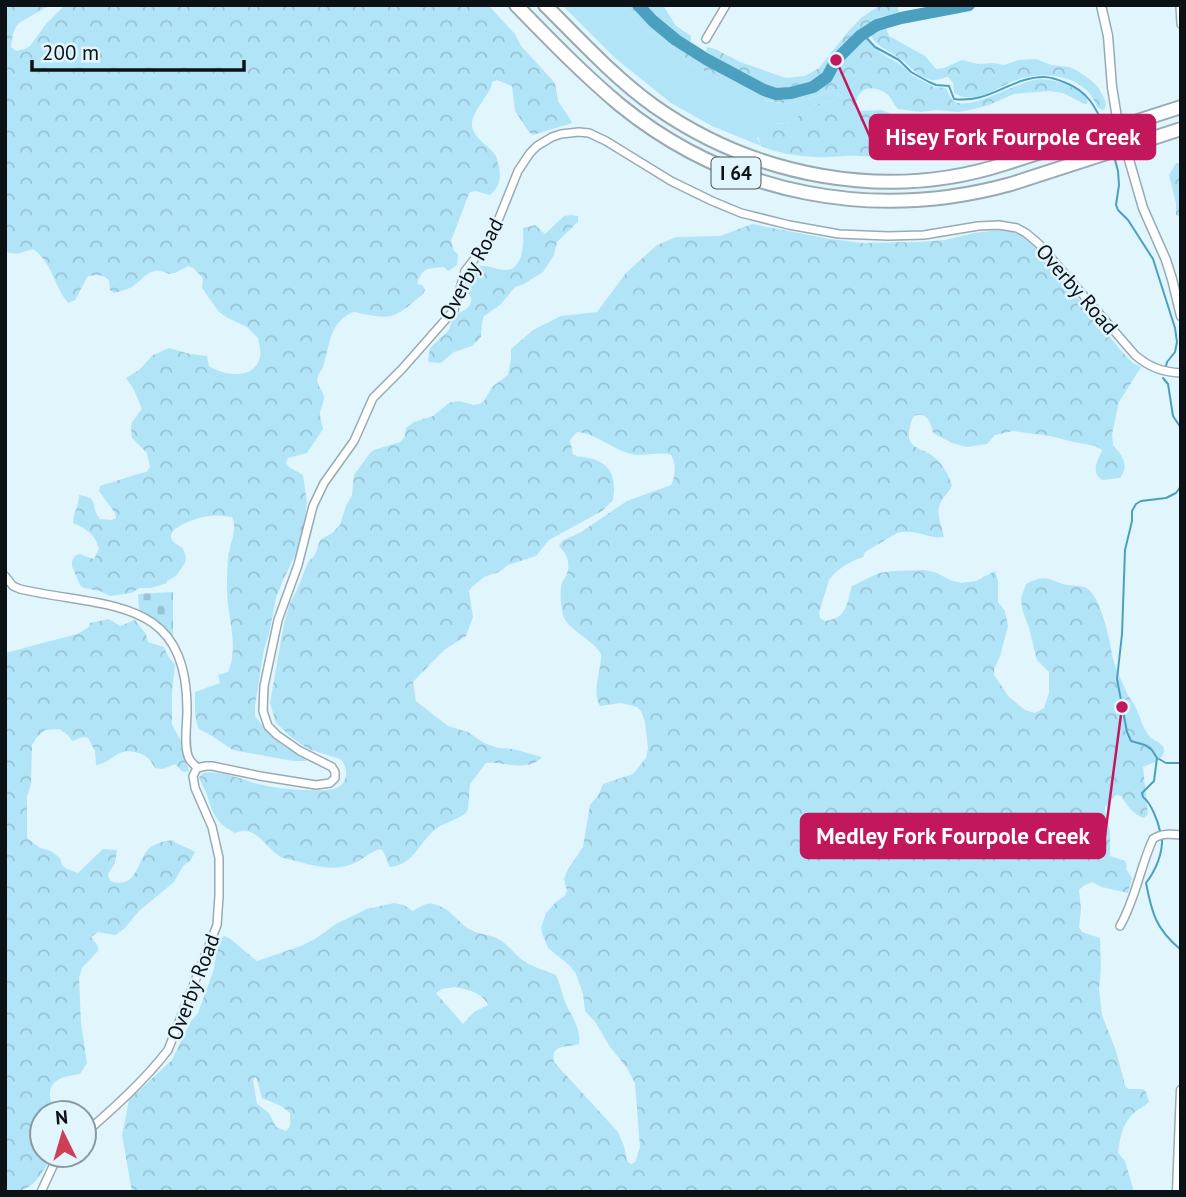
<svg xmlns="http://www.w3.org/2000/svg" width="1186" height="1197" font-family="'PT Sans',sans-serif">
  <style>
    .green { fill: #b2e4f8 }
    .forest { fill: url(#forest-crowns); fill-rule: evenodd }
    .cemetery { fill: url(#cemetery-stones) }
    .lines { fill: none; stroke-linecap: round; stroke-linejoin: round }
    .stream { stroke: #4ba0c0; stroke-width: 2 }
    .river { stroke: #4ba0c0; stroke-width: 12 }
    .minor-casing { stroke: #98aab2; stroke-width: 10 }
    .tertiary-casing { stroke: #98aab2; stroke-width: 11 }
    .motorway-casing { stroke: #98aab2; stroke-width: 16 }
    .minor { stroke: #fff; stroke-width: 7 }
    .tertiary { stroke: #fff; stroke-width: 8 }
    .motorway { stroke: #fff; stroke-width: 12 }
    .motorway-bridge-casing { stroke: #98aab2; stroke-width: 16; stroke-linecap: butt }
    .motorway-bridge { stroke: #fff; stroke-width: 12 }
    .labels { text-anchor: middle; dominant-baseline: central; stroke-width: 5; stroke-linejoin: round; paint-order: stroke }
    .shield { fill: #e1f5fd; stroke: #4b555a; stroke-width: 2 }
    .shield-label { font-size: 19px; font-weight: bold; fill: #0b1114 }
    .street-label { font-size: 21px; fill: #0b1114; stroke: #e1f5fd }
    .leader { fill: none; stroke: #c2185b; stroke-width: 2.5 }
    .callout-dot { fill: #c2185b; stroke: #e1f5fd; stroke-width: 2.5 }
    .callout { fill: #c2185b; stroke: #c2185b; stroke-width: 2.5 }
    .callout-label { font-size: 23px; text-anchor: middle; font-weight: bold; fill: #fff }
  </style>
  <defs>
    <pattern id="forest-crowns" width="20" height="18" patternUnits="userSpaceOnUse" patternTransform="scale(1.75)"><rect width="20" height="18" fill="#b2e4f8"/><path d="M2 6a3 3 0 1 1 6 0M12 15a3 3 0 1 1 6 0" fill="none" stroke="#98c3d4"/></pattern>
    <pattern id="cemetery-stones" width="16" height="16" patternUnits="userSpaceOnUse" patternTransform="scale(1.75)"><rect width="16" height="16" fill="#b2e4f8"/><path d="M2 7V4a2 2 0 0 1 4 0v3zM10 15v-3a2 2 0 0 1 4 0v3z" fill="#98c3d4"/></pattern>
  </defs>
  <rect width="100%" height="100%" fill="#e1f5fd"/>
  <path class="green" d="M562 5H623L643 28 662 38 690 64 766 101 789 104 824 94 834 89H839V93L834 100 817 104 786 124 772 123 757 138 761 146 712 126 671 103 615 58Z"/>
  <g class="forest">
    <path d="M10 5H50L19 23C13 30 12 38 11 47L16 51 25 49 30 46 46 24 65 5H488L515 34 521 46 555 83 558 101 572 122 570 124C557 127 546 131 533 135L529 132 515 111 512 86 497 80 492 82C492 94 470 112 472 126 475 140 489 145 496 156 497 158 498 164 499 166 501 180 500 186 490 195L476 191 470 192 468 196 451 241 454 251 458 254 457 265 448 271 444 267C428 269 423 266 417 284L422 285 425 290 423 294C392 320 394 320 354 312 329 321 330 346 323 367 322 370 319 373 318 376 315 385 323 389 324 397 324 402 321 408 320 413 320 418 322 424 323 429L307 453 288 458 286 463 289 467 303 475 307 502 303 533 296 554 284 578 276 598 269 634 264 649 255 706V716L272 737 285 747 300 753 307 761H293L233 750 212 736 199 729C194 718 195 704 195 692L220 683 218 675 228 672C240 645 226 614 227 586 227 577 227 568 228 559 229 545 238 530 232 517 224 516 217 514 209 516 194 518 150 533 183 548L186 558 185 563 176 576 167 581V583L151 588H140L131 593 110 596 100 591 84 588 80 585 72 566V561L75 556 79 554 94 559 99 549C95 534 87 529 73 523 73 513 79 507 79 495 101 498 89 506 100 519L111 520 116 518 115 513 99 491 100 486C116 482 131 475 146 472L150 468 147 453 132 438 131 427 132 422 142 409 134 390 126 378 139 370 153 355 169 348 190 354 207 356 209 366C223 375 251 381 259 360 262 354 259 344 258 338L247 327 228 318 219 312 202 288 203 278 193 268 188 266 175 273 169 274C150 265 146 277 132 287 126 290 120 291 114 293L110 290 109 280C102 274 97 275 88 276L75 300 68 303C54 286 52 262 33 249L17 254 5 252V11Z"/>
    <path d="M623 5H633L670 39 689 52 732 74 761 92 779 96H792L819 87 827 81 835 71 849 47 866 38 881 53 901 65 913 76 934 87 946 88C949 93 950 99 955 102 973 110 1015 83 1035 80 1046 78 1057 81 1067 85 1076 89 1085 93 1088 102L1086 104H1084L1063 93 1049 91 1014 94 989 105 970 110 958 112 937 110 921 112 898 109C894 105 892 99 888 95 873 82 854 88 856 109L860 111 882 110 893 115 911 116 934 124C939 131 934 139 929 146 907 156 883 158 859 156 845 155 830 158 815 157 797 156 777 153 761 146L757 133 762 127 772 123 786 124 817 104 834 100 839 93V89H834L824 94 789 104 763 100 690 64 662 38 643 28Z"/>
    <path d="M645 5H663L676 26 691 36V41H688L663 24Z"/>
    <path d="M880 5H897L899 12 892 15 880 17 866 25 835 54 830 64 816 80 809 84 787 90H774L769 89 721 63 706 51 707 47 715 49 740 62 786 78 805 76 819 68 847 33 861 18Z"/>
    <path d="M878 27 886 28 889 36 925 56 936 69 944 68 962 60 978 64 994 63 1004 65 1019 60 1036 59 1051 65 1069 67 1078 71 1092 81 1098 87 1105 100 1106 105 1104 110 1098 108C1096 104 1093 98 1090 94 1073 73 1038 71 1014 81 996 88 973 106 954 93L953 83 948 77C942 78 937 81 931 80 917 77 910 65 899 58 888 50 875 46 870 34Z"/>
    <path d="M1176 163H1181V217L1176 215V203L1169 175Z"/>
    <path d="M571 215 578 216V222L557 242 554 255 543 272 524 284 515 287 500 305 484 316 482 322 481 337 472 346 454 352 442 362 439 363 429 362 428 360 430 348 449 330 453 316C458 313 465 311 468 307 476 299 467 293 465 286 463 280 467 274 469 269 481 262 491 268 503 270 524 272 524 242 523 228L535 225 545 234 564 216Z"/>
    <path d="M752 224 830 239 862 243 919 242 945 240 974 233 998 230 1013 232 1023 236 1042 254 1123 353 1133 363 1141 367 1119 402 1112 434 1113 445C1122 455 1130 465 1120 478L1102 480C1090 471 1098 461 1102 450L1095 446 1069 441 1051 436 1013 431 995 435 987 444 967 447 952 443 933 433C931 423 927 411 914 416 911 421 910 425 909 432 907 447 919 448 930 454 941 461 949 474 952 486 949 492 944 496 941 502 935 513 942 526 944 537 929 540 917 528 897 533L865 552 863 557C850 561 837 569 829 580L819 613 820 618 825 621C848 618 846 604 852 586L879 573 894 571 925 570 937 573 950 580 961 583 976 581 995 571 998 581V602L1005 611 1008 626 1000 656 994 670V675L1009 697 1025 710 1035 713 1044 708 1049 693V672L1037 660 1029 628 1022 609 1021 598 1026 584C1048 573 1047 580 1067 585 1074 586 1082 585 1088 589 1102 600 1110 642 1113 659 1116 669 1121 680 1125 689 1128 696 1133 702 1136 708 1141 718 1142 728 1150 737 1155 742 1165 743 1164 752 1163 760 1150 764 1143 767L1148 814 1144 818C1133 815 1127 805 1121 796L1116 795 1105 807V812L1110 831V856L1125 861 1127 865 1126 869 1132 878 1128 893 1102 887 1092 882 1083 886 1079 890 1081 910 1079 927 1082 932 1100 938 1101 968 1099 989 1102 1015 1116 1051 1125 1085 1128 1089H1143L1146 1092 1149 1102C1145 1106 1140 1108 1135 1112 1122 1123 1120 1138 1118 1153L1125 1161 1134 1192H132L122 1135 129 1100 172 1060 191 1021 198 1013 214 969 216 954 220 939 224 936 229 938 257 961 301 946 315 939 336 924 367 909 394 903 404 905 413 911C420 907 426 902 433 904 451 908 455 920 469 929 479 935 491 934 500 940 508 945 514 953 521 959 532 967 544 970 556 975 560 984 562 993 565 1002 571 1016 581 1027 579 1044 568 1048 550 1043 554 1062L618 1132 624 1146 627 1161 631 1164 635 1162 637 1157 640 1147 635 1083 627 1068 610 1047 596 1023 585 1011 583 994 576 974 569 965 548 948 542 933 541 928 546 913 557 901 565 896 567 891 564 879 568 869 583 847 590 805 599 794 603 784 633 774 646 758 648 748 645 722 641 711 637 707 621 703 600 706C591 689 602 671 601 654 594 640 567 630 563 615 561 607 560 595 561 587 562 581 563 581 566 576 571 565 568 555 559 546L562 541 581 532 627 501 671 485C676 476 676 463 671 455 660 451 646 457 631 454 612 449 597 434 577 432L570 440 573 454C582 459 573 455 584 457 610 461 617 475 613 500L602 511 549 540 536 556 508 565 499 572 484 577 472 587 469 591 473 617 466 636 444 650 413 682 416 701 448 726 468 732 484 743 498 748 513 749 542 757C528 773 504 761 486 763L470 784 468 809 466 813C456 821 441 823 432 832 418 846 412 865 390 867 386 861 386 854 381 849 370 851 362 861 352 864 331 872 312 865 292 860 290 859 283 858 281 857 265 848 257 824 235 833 218 824 213 815 208 798 206 790 201 784 199 777L203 773C226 770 245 782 267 786 280 789 322 792 333 789 338 788 344 784 345 779 348 772 345 764 340 759L308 749 291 737 276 723 270 703 284 623 290 603 297 590 308 562 315 555 320 540 332 533 340 525 346 506 352 495 354 475 370 453 374 450 400 442 404 438 406 428 414 422 433 416 449 403 459 401 474 405 479 404 484 401 492 387 508 375 511 359V349L533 330 561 316 597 312 626 273 657 245 676 237 720 236ZM455 987C467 989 483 993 488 1005L474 1012 463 1024 436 993 442 989ZM256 1077 262 1098 281 1106 290 1113C290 1120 292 1126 286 1131L276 1127 269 1113 257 1104 253 1080Z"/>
    <path d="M109 619 120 626 135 620 146 634 148 642 164 647 168 656 175 665 172 692V725L181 741 186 763 189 770 187 772 182 771 175 764 163 769 155 768C151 761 147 755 139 753 115 746 115 762 96 765L95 751 88 738 83 737 72 741 68 735 59 729 45 730 37 737 32 745 31 784 27 796V838L40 848 51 851 60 858 62 865 67 869 78 873 103 849 117 850 115 863 108 874 110 881C135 889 136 867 146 852 151 844 162 842 172 840 179 846 187 847 195 852L190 861 183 866 174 882 139 911 124 929 115 935 98 932 91 937 98 946V951L82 968 79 978 81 1023 87 1063 80 1074C67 1076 49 1078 50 1096 50 1102 54 1106 55 1113H42V1155H51V1159C36 1181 33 1192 5 1192V653L77 634 89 627 90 623Z"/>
  </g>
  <path class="cemetery" d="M173 592V639L155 620 139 610 138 594Z"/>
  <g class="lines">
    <g class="stream">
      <path d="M863 34 875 47 899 60 911 72 929 82 936 85 949 86 954 99C989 104 1011 77 1044 77 1052 77 1059 80 1066 83 1087 91 1096 107 1104 127"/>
      <path d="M1108 135 1112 147"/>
      <path d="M1114 156 1118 171 1119 185 1116 205 1118 210 1128 220 1153 259 1175 328 1177 342 1175 352 1167 362 1166 366"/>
      <path d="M1163 378 1168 384 1173 416 1181 428"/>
      <path d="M1159 759 1166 763H1181"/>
      <path d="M1160 831C1158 821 1151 803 1143 797L1142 793 1154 781 1157 758 1152 750 1145 745 1131 741 1127 732 1117 679 1122 634 1125 550 1132 521V511L1136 504 1141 501 1166 498 1176 493 1181 486"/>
      <path d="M1162 837C1163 853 1156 870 1146 883 1152 914 1156 929 1181 950"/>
    </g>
    <path class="river" d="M638 5 653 21 676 40 706 59 764 90 776 94 791 93 813 87 827 77 836 60 860 36 877 25 901 18 969 5"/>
    <defs>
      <g id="minor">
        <path d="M1180 5 1181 24"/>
        <path d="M706 39 726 5"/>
        <path d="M5 576 13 586 20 589C106 609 188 594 187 712 187 725 183 750 190 760 192 763 195 765 197 768L193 776 195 788 212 827 219 858V896L217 925 168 1050C144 1081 114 1108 84 1134"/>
        <path d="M197 768 206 766H212L260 776 316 785 330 783 335 778V772L332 767 300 751 277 735 268 726 263 711 264 686 278 620 298 565 313 506 324 483 354 441 373 398 402 369 454 310 465 271 491 238 518 171 530 153 537 146 552 137 561 134 579 132 589 133 606 141 671 181 712 201 741 213 789 225 839 234 888 236 924 235 978 226 999 225 1017 228 1026 233 1039 244 1135 355C1149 367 1162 372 1181 373"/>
        <path d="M1120 926C1136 898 1140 867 1153 839 1161 833 1171 834 1181 835"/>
        <path d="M41 1192 53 1166 62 1155"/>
      </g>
      <g id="tertiary">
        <path d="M1101 5 1108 36 1112 87 1117 118 1143 208 1166 260 1172 279 1181 316"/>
        <path d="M1177 1192 1181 1090"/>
      </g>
      <g id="motorway">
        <path d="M516 5C549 39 583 74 620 105 731 195 873 222 1011 184"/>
        <path d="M545 5C580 40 614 77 654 106 755 177 886 202 1004 164"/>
      </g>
    </defs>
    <use href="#minor" class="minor-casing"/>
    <use href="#tertiary" class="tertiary-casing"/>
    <use href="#motorway" class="motorway-casing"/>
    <use href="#minor" class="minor"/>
    <use href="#tertiary" class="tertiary"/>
    <use href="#motorway" class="motorway"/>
    <defs>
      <g id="motorway-bridge">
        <path d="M1004 164 1181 107"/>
        <path d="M1011 184 1181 129"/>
      </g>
    </defs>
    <use href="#motorway-bridge" class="motorway-bridge-casing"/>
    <use href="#motorway-bridge" class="motorway-bridge"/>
  </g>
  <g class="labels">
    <rect class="shield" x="711.5" y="157.5" width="49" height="31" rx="5"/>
    <g class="shield-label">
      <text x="736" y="173">I 64</text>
    </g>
    <g class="street-label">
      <text transform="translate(471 269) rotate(-62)">Overby Road</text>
      <text transform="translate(1077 289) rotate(49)">Overby Road</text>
      <text transform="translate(193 987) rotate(-69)">Overby Road</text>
    </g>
  </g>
  <path class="leader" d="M836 60L870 137M1122 707L1105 836"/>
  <g class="callout-dot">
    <circle cx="836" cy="60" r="7"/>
    <circle cx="1122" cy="707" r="7"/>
  </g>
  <g class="callout">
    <rect x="870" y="115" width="285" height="44" rx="7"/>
    <rect x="801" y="814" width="304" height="44" rx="7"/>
  </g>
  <g class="callout-label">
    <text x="1013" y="145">Hisey Fork Fourpole Creek</text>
    <text x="953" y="844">Medley Fork Fourpole Creek</text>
  </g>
  <rect width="1186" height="1197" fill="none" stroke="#0b1114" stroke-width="14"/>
  <g transform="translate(63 1134) rotate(355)"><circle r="33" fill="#e1f5fd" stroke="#8b9aa0" stroke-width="2"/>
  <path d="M0-5L12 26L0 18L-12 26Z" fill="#ce3e57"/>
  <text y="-10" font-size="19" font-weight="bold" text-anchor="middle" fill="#0b1114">N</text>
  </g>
  <path d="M32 60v10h212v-10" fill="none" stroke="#0b1114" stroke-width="3.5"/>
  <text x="42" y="60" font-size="21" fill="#0b1114" stroke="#e1f5fd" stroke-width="5" paint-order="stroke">200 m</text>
</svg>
